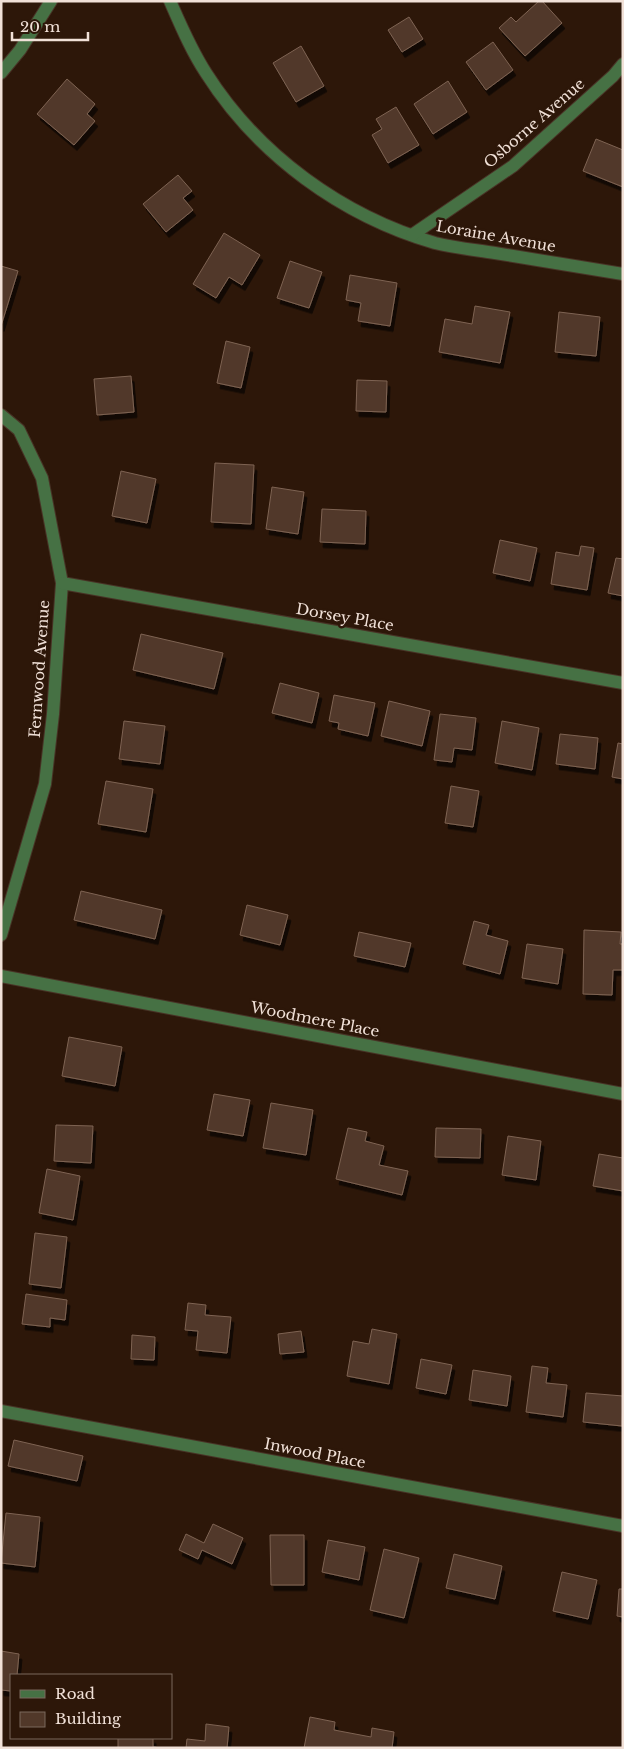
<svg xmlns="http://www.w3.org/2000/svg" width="624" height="1749" font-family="'Libre Baskerville',serif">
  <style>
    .building { fill: #513829; stroke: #7e6353; filter: url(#shadow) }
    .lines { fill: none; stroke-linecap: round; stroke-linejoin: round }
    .street-casing { stroke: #483326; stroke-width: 14 }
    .street { stroke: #467144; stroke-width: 12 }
    .labels { text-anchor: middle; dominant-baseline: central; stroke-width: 5; stroke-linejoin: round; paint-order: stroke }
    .street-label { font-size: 15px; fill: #f1e1d8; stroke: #2d1709 }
  </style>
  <defs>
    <filter id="shadow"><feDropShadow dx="3" dy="5.5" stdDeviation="0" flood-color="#0009"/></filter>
  </defs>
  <rect width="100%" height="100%" fill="#2d1709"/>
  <g class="building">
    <path d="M539 1H542L562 23 525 56 499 28 511 17 516 22Z"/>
    <path d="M409 17 423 39 402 52 388 30Z"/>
    <path d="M493 42 513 70 486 90 466 62Z"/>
    <path d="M301 46 324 86 296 102 273 63Z"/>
    <path d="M67 79 95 104 87 114 95 121 74 145 37 114Z"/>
    <path d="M448 81 467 112 433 134 414 104Z"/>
    <path d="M396 107 419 145 388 163 372 135 382 129 376 119Z"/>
    <path d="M596 139 623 150V187L583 171Z"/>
    <path d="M178 175 192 191 183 198 193 210 166 232 143 204Z"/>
    <path d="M224 233 260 255 242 285 229 277 216 298 193 284Z"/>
    <path d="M290 261 322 272 309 308 277 298Z"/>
    <path d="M1 266 18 271 1 326Z"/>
    <path d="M350 275 397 283 390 326 358 321 361 303 346 300Z"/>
    <path d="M475 306 510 312 500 363 439 352 445 319 472 324Z"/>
    <path d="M559 312 600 317 596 356 555 352Z"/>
    <path d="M226 341 250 347 241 388 217 383Z"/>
    <path d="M131 376 134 412 97 415 94 379Z"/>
    <path d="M357 380 387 381 386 412 356 411Z"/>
    <path d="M215 463 254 465 251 524 211 522Z"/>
    <path d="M121 471 156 479 147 523 112 516Z"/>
    <path d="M272 487 304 492 298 534 266 529Z"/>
    <path d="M322 509 366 511 365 544 320 542Z"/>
    <path d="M500 540 537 548 530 581 493 573Z"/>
    <path d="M581 546 594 548 587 590 551 584 556 552 579 556Z"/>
    <path d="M616 558 623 559V596L608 593Z"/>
    <path d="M141 634 223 653 214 689 133 670Z"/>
    <path d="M280 683 319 693 312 723 272 713Z"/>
    <path d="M334 695 375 703 368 736 338 729 339 723 329 721Z"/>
    <path d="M389 701 430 711 422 746 381 736Z"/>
    <path d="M440 714 476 718 472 750 454 748 452 762 434 760Z"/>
    <path d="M124 721 165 726 160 764 119 759Z"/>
    <path d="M502 721 539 728 532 770 495 763Z"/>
    <path d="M560 734 598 738 595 769 556 764Z"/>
    <path d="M618 743 623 744V779L612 777Z"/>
    <path d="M106 781 153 789 146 832 98 824Z"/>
    <path d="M451 786 479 791 473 827 445 823Z"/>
    <path d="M81 891 162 910 155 939 74 920Z"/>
    <path d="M247 905 288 915 280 945 240 935Z"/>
    <path d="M474 921 489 925 486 935 508 941 500 974 463 964Z"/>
    <path d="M584 930 621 932 620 944H623V970H613L612 995 583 994Z"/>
    <path d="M359 932 411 943 405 967 354 956Z"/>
    <path d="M527 944 563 949 558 984 522 978Z"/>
    <path d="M69 1037 122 1047 115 1086 62 1076Z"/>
    <path d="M214 1094 250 1100 243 1136 207 1130Z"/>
    <path d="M271 1103 313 1110 306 1155 263 1148Z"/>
    <path d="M56 1125 93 1126 91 1163 54 1161Z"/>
    <path d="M348 1128 367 1132 365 1141 384 1146 379 1165 408 1171 402 1195 336 1179Z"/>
    <path d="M436 1128 481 1129 480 1158 435 1157Z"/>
    <path d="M508 1136 541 1141 536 1180 502 1175Z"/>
    <path d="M599 1154 623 1158V1191L593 1186Z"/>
    <path d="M47 1169 80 1176 73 1220 39 1213Z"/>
    <path d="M35 1233 67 1237 61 1288 29 1284Z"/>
    <path d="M26 1294 67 1300 65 1320 50 1318V1327L22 1324Z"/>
    <path d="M188 1303 206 1305 205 1315 231 1317 227 1353 196 1350 198 1331 185 1330Z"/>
    <path d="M372 1329 397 1334 389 1384 347 1376 353 1341 369 1344Z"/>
    <path d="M301 1331 304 1352 280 1354 278 1334Z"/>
    <path d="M132 1335 155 1337 154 1360 131 1359Z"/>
    <path d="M421 1359 452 1365 446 1394 416 1388Z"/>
    <path d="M532 1366 548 1368 546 1383 567 1385 563 1417 526 1412Z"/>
    <path d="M473 1370 511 1376 507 1406 469 1400Z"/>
    <path d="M586 1393 623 1396 622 1426 583 1422Z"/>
    <path d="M14 1440 83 1456 77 1481 8 1466Z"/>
    <path d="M6 1513 40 1517 35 1567 1 1563Z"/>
    <path d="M213 1524 243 1538 232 1564 202 1550 198 1559 179 1550 186 1534 204 1543Z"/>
    <path d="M270 1535H304V1585H271Z"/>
    <path d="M328 1540 365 1547 359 1580 322 1572Z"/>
    <path d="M384 1549 419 1558 404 1618 370 1610Z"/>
    <path d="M454 1554 502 1566 495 1599 446 1588Z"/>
    <path d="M562 1572 597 1580 588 1619 553 1611Z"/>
    <path d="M619 1589H623V1617L617 1616Z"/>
    <path d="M1 1651 19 1654 17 1675H11V1691L1 1690Z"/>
    <path d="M310 1717 335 1722 334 1730 371 1737 372 1728 394 1732 392 1748H304Z"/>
    <path d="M206 1724 229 1727 227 1748H186L187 1739 205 1741Z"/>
    <path d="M118 1738H153V1747L161 1748H118Z"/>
  </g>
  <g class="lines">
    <defs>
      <g id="street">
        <path d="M170 1C181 26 191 50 206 73 258 155 342 216 435 243 455 248 476 250 495 253 538 260 580 267 623 274"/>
        <path d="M1 73 20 50 51 1"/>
        <path d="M412 235 513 166 613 76 623 64"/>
        <path d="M1 415 19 430 42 478 62 583 53 714 45 784 1 935"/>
        <path d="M62 583 623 683"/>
        <path d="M1 976 623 1094"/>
        <path d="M1 1411 623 1526"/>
      </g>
    </defs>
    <use href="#street" class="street-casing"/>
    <use href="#street" class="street"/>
  </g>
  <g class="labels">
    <g class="street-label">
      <text transform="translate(534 123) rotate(-41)">Osborne Avenue</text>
      <text transform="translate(496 236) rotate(10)">Loraine Avenue</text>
      <text transform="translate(345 617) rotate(10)">Dorsey Place</text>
      <text transform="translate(39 669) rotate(-86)">Fernwood Avenue</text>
      <text transform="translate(315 1019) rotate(11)">Woodmere Place</text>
      <text transform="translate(315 1453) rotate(11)">Inwood Place</text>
    </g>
  </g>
  <rect width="624" height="1749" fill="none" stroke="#f1e1d8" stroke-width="5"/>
  <rect x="10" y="1674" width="162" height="65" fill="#2d1709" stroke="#7b685c"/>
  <rect x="20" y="1690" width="25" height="8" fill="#467144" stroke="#7b685c"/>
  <text x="55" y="1699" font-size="15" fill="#f1e1d8">Road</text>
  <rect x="20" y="1712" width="25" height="15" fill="#513829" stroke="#7b685c"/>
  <text x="55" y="1724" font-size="15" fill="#f1e1d8">Building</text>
  <path d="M12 32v8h76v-8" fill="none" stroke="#f1e1d8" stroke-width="2.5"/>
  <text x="20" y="32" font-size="15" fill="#f1e1d8" stroke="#2d1709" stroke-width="4" paint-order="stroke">20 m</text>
</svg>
